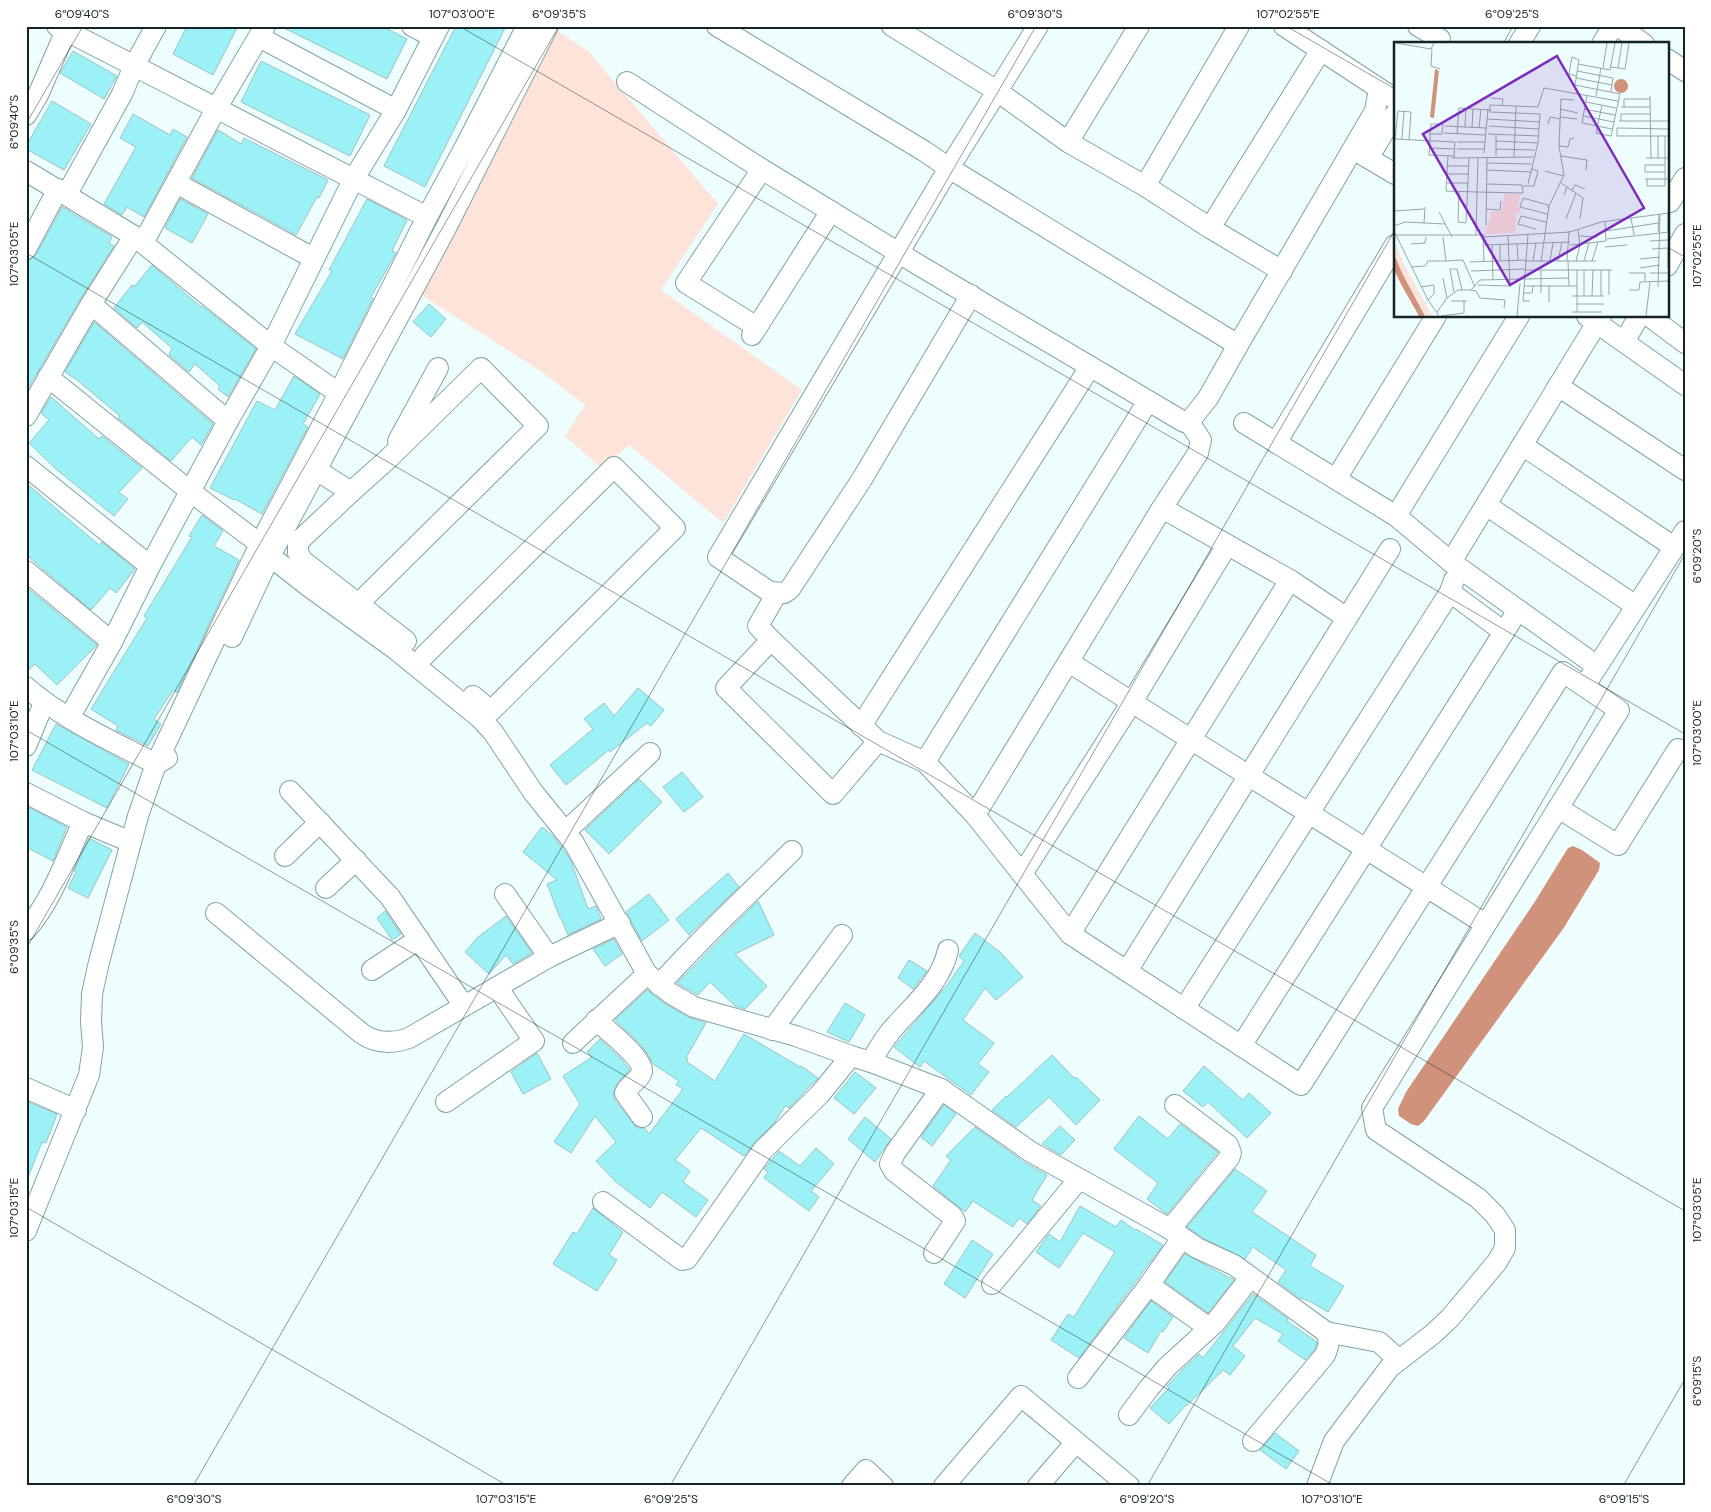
<svg xmlns="http://www.w3.org/2000/svg" width="1711" height="1512" font-family="'DM Sans',sans-serif">
  <style>
    .green { fill: #fde3d9 }
    .water { fill: #d0927a }
    .building { fill: #9bf1f6; stroke: #9fc2c4 }
    .lines { fill: none; stroke-linecap: round; stroke-linejoin: round }
    .street-casing { stroke: #82a4a6; stroke-width: 22 }
    .street { stroke: #fff; stroke-width: 20 }
    .ticks { fill: none; stroke: #162324; stroke-width: 1; stroke-opacity: 0.45 }
    .inset-road { fill: none; stroke: #98a6a6; stroke-width: 1 }
    .view { fill: #7b2cbf; fill-opacity: 0.15; stroke: #7b2cbf; stroke-width: 2.5 }
    .inset-edge { fill: none; stroke: #162324; stroke-width: 2.5 }
    .neatline { fill: none; stroke: #162324; stroke-width: 2 }
    .ticks-label { font-size: 12px; text-anchor: middle; fill: #162324 }
  </style>
  <rect width="100%" height="100%" fill="#eefdfd"/>
  <path class="green" d="M556 30 589 52 718 204 661 290 802 390 723 523 629 445 601 468 565 436 585 405 539 370 420 294Z"/>
  <path class="water" d="M1573 846 1582 850 1600 863 1599 870 1563 929 1424 1121 1418 1126 1411 1124 1399 1116 1398 1109 1406 1092 1534 903 1568 848Z"/>
  <g class="building">
    <path d="M187 26H238L213 75 173 54Z"/>
    <path d="M280 26H382L407 39 387 79Z"/>
    <path d="M456 26H506L425 187 384 166Z"/>
    <path d="M73 51 117 76 104 99 60 73Z"/>
    <path d="M261 61 370 115 350 156 241 102Z"/>
    <path d="M52 101 91 124 64 170 26 149V146Z"/>
    <path d="M133 114 170 135 173 129 187 137 144 217 127 207 122 215 104 204 136 147 120 138Z"/>
    <path d="M218 130 241 144 244 138 328 180 319 198 317 197 296 235 192 178Z"/>
    <path d="M180 199 208 214 192 243 165 228Z"/>
    <path d="M367 199 407 220 392 251 396 253 371 297 373 298 343 359 295 334 332 271 329 270Z"/>
    <path d="M62 207 112 237 109 243 114 246 81 298 26 392V265L29 260 36 255Z"/>
    <path d="M152 265 201 307 202 306 256 349 228 397 218 389 220 386 195 364 189 372 169 355 172 348 142 322 137 328 114 308 132 285 135 286Z"/>
    <path d="M429 304 446 319 431 337 413 322Z"/>
    <path d="M94 322 213 424 201 445 192 437 171 461 118 418 120 416 77 380 65 372Z"/>
    <path d="M294 376 320 394 303 424 308 427 262 514 235 499 234 500 210 488 257 401 275 410Z"/>
    <path d="M51 397 99 439 102 436 142 468 119 492 128 499 114 516 57 470 29 443 49 420 41 413Z"/>
    <path d="M26 483 99 545 102 542 135 569 116 593 110 588 91 610 38 565 26 554Z"/>
    <path d="M202 515 223 531 214 546 239 560 177 693 173 690 154 719 161 724 148 746 116 730 118 726 91 709 147 618 144 616 192 537 189 536Z"/>
    <path d="M26 587 97 645 57 685 35 664 26 672Z"/>
    <path d="M638 688 664 710 651 726 647 723 610 752 609 750 566 785 550 765 593 729 584 719 604 703 614 716Z"/>
    <path d="M56 724 129 764 107 808 32 770Z"/>
    <path d="M682 772 703 797 684 812 663 787Z"/>
    <path d="M639 779 662 802 609 854 585 830Z"/>
    <path d="M26 806 67 827 53 861 26 847Z"/>
    <path d="M542 827 553 836 564 850 571 861 588 909 596 906 601 919 568 935 561 918H560L547 884 557 880 523 852Z"/>
    <path d="M89 838 112 850 88 898 68 888 76 872 74 871Z"/>
    <path d="M728 873 739 887 689 935 676 919Z"/>
    <path d="M649 894 669 920 642 941 626 912Z"/>
    <path d="M758 901 774 935 735 954 767 986 745 1009 735 1006 710 982 698 995 677 983Z"/>
    <path d="M385 911 401 934 392 940 377 918Z"/>
    <path d="M506 916 532 953 513 964 506 955 489 974 465 952 478 937Z"/>
    <path d="M975 933 1001 953 1023 977 996 1000 985 988 963 1020 994 1043 978 1064 989 1072 971 1095 924 1061 920 1067 894 1047 948 984 964 961 959 956Z"/>
    <path d="M614 939 622 954 605 966 593 949Z"/>
    <path d="M909 960 927 971 913 989 898 978Z"/>
    <path d="M647 990 664 1003 688 1017 706 1023 686 1058 688 1059 687 1062 715 1081 744 1034 800 1067 801 1066 818 1078 789 1108 786 1105 774 1123 755 1142 744 1156 701 1128 675 1160 690 1171 683 1182 708 1200 696 1217 662 1192 650 1208 616 1182 596 1161 616 1142 595 1116 571 1153 554 1142 580 1104 563 1076 592 1057 587 1052 600 1039 622 1060 630 1070 617 1083 613 1094 615 1100 637 1128H645L649 1134 683 1089 676 1085 679 1081 653 1064 647 1053 640 1044 615 1020Z"/>
    <path d="M845 1003 865 1015 849 1042 827 1032Z"/>
    <path d="M537 1053 551 1079 523 1094 511 1072Z"/>
    <path d="M1052 1055 1074 1078 1076 1077 1100 1100 1076 1125 1049 1097 1016 1127 992 1110 1006 1096 1007 1097Z"/>
    <path d="M1204 1066 1243 1100 1249 1093 1271 1113 1247 1138 1208 1102 1203 1107 1183 1091Z"/>
    <path d="M855 1072 876 1088 854 1114 834 1098Z"/>
    <path d="M26 1101 57 1114 46 1143 42 1142 27 1180Z"/>
    <path d="M944 1105 956 1114 932 1146 921 1137Z"/>
    <path d="M1139 1116 1168 1139 1180 1124 1218 1152 1167 1214 1147 1199 1158 1183 1114 1149Z"/>
    <path d="M865 1117 891 1139 875 1162 848 1139Z"/>
    <path d="M1060 1126 1075 1140 1061 1155 1042 1144Z"/>
    <path d="M975 1127 1024 1162 1047 1175 1032 1200 1041 1206 1027 1224 1019 1218 1013 1227 973 1201 965 1212 933 1186 951 1160 946 1156Z"/>
    <path d="M816 1148 834 1164 811 1191 819 1197 809 1211 764 1178 768 1172 764 1169 779 1151 800 1166Z"/>
    <path d="M1235 1169 1267 1191 1252 1212 1316 1255 1310 1266 1344 1286 1328 1312 1311 1302 1301 1298V1299L1278 1282 1286 1270 1253 1247 1245 1259 1203 1238 1187 1227Z"/>
    <path d="M1080 1206 1116 1227 1121 1220 1135 1230 1136 1229 1163 1245 1079 1358 1051 1340 1068 1314 1074 1317 1115 1252 1083 1233 1059 1268 1036 1252 1049 1234 1060 1242Z"/>
    <path d="M593 1208 623 1232 609 1255 617 1260 597 1291 553 1264 573 1232 577 1234Z"/>
    <path d="M972 1240 993 1254 965 1298 944 1284Z"/>
    <path d="M1185 1254 1234 1280 1208 1313 1165 1282Z"/>
    <path d="M1253 1294 1288 1319 1287 1321 1317 1342 1315 1349 1305 1360 1278 1341 1283 1334 1255 1318 1233 1346 1245 1356 1230 1375 1223 1370 1205 1388 1186 1406V1405L1169 1424 1150 1408 1169 1388 1167 1386 1184 1368 1199 1354 1203 1358Z"/>
    <path d="M1151 1301 1173 1317 1163 1332 1161 1331 1148 1353 1124 1338Z"/>
    <path d="M1275 1433 1299 1451 1286 1469 1260 1450Z"/>
  </g>
  <g class="lines">
    <defs>
      <g id="street">
        <path d="M57 26 427 217"/>
        <path d="M412 26 433 37"/>
        <path d="M717 26 924 151 949 168 1038 26"/>
        <path d="M892 26 997 91 1068 142 1145 186 1210 228 1282 271"/>
        <path d="M1284 26 1395 99"/>
        <path d="M1418 26 1440 39"/>
        <path d="M1618 26 1644 44"/>
        <path d="M259 37 396 110"/>
        <path d="M1519 44 1530 26"/>
        <path d="M1602 44 1613 26"/>
        <path d="M1667 59 1685 71"/>
        <path d="M627 82 760 168 922 267 1184 422H1189"/>
        <path d="M26 115 38 95 68 26"/>
        <path d="M1068 142 1139 26"/>
        <path d="M1358 152 1395 174"/>
        <path d="M1368 158 1395 114"/>
        <path d="M26 171 134 236 271 346 350 401"/>
        <path d="M176 183 313 258"/>
        <path d="M1145 186 1239 26"/>
        <path d="M67 194 122 94 134 66 156 26"/>
        <path d="M1670 202 1685 178"/>
        <path d="M1210 228 1321 50"/>
        <path d="M143 243 216 109 265 26"/>
        <path d="M26 249 58 189"/>
        <path d="M1667 266 1685 234"/>
        <path d="M971 295 862 479 790 589 784 593 770 592 718 557 949 168 1238 345"/>
        <path d="M91 304 228 421"/>
        <path d="M1587 316 1685 385"/>
        <path d="M1649 316 1685 343"/>
        <path d="M757 327 686 283 756 178 760 168"/>
        <path d="M752 335 831 211"/>
        <path d="M1624 342 1639 316"/>
        <path d="M48 377 191 492 260 544 270 556 308 586 395 649 480 718 493 732 533 792 574 843 647 974 670 993 694 1007 796 1036 851 1056 871 1062 941 1089 1031 1152 1170 1229 1197 1248 1234 1265 1326 1332C1330 1340 1329 1346 1325 1355L1253 1441"/>
        <path d="M1558 386 1685 470"/>
        <path d="M26 416 91 304 134 236"/>
        <path d="M1189 422 1208 398 1238 345 1375 111 1379 89"/>
        <path d="M1244 423 1396 516 1451 562 1597 666"/>
        <path d="M398 441 438 368"/>
        <path d="M1276 443 1395 245"/>
        <path d="M1522 445 1674 547"/>
        <path d="M26 466 150 566"/>
        <path d="M318 471 351 492 298 542V553L303 561 406 641"/>
        <path d="M1336 479 1436 316"/>
        <path d="M351 492 389 458 481 368 538 426 358 604"/>
        <path d="M1486 505 1636 606"/>
        <path d="M1162 508 1290 580 1347 618"/>
        <path d="M1396 516 1519 316"/>
        <path d="M1451 562 1601 316"/>
        <path d="M26 571 112 642"/>
        <path d="M1454 580 1450 592 1504 632"/>
        <path d="M777 593 758 626 771 640 878 741 925 762 975 815 1070 934 1301 1085 1563 672 1619 710 1372 1108 1376 1130 1478 1198 1495 1215 1505 1230V1248L1497 1262 1450 1318 1433 1334 1390 1367 1334 1441 1317 1486"/>
        <path d="M232 637 270 556 446 228 548 26"/>
        <path d="M771 640 726 688 833 794 878 741"/>
        <path d="M424 656 614 467 675 528 491 711 473 696"/>
        <path d="M1069 662C1207 751 1347 836 1485 924"/>
        <path d="M1591 676 1685 531"/>
        <path d="M26 687C64 720 112 741 156 764L167 758"/>
        <path d="M69 718 112 642 150 566 228 421 271 346 353 180 396 110 439 26"/>
        <path d="M861 726 1090 367"/>
        <path d="M26 746 44 703"/>
        <path d="M925 762 1148 401"/>
        <path d="M290 791 390 897 464 1006"/>
        <path d="M26 793 83 822 131 842"/>
        <path d="M1558 808 1618 845 1678 749"/>
        <path d="M975 815 1162 508 1198 453 1201 440 1189 422"/>
        <path d="M565 832 650 753"/>
        <path d="M285 856 320 822"/>
        <path d="M1022 874 1132 702 1227 545"/>
        <path d="M326 888 356 860"/>
        <path d="M505 894 549 957 620 923"/>
        <path d="M216 913 361 1033C376 1044 392 1044 409 1038L549 957"/>
        <path d="M26 930C53 899 66 858 83 822"/>
        <path d="M1070 934 1290 580"/>
        <path d="M372 970 419 939"/>
        <path d="M1127 971 1390 549"/>
        <path d="M659 985C701 938 747 896 792 851"/>
        <path d="M1184 1009 1450 592"/>
        <path d="M596 1020C606 1029 643 1058 642 1071 641 1079 628 1085 625 1093L642 1117"/>
        <path d="M772 1030 842 935"/>
        <path d="M573 1043 647 974"/>
        <path d="M1241 1046 1518 610"/>
        <path d="M871 1062C877 1051 883 1041 890 1032 911 1007 941 984 948 950"/>
        <path d="M26 1088 76 1110"/>
        <path d="M446 1102 534 1041 497 987"/>
        <path d="M603 1202 678 1257 682 1260 687 1259 763 1150 820 1094 851 1056"/>
        <path d="M1170 1229 1229 1158 1231 1153 1228 1145 1175 1105"/>
        <path d="M26 1231 89 1075 93 1047 91 1022 92 994 99 962 138 816 156 764 260 544 339 393 427 217 466 145 527 26"/>
        <path d="M934 1253 955 1221 952 1216 894 1171 890 1164 895 1153 941 1089"/>
        <path d="M992 1284 1079 1179"/>
        <path d="M1149 1285 1209 1328"/>
        <path d="M1326 1332 1379 1342 1399 1360"/>
        <path d="M1078 1378 1149 1285 1182 1238"/>
        <path d="M1129 1415 1149 1388 1167 1367 1215 1323 1250 1278"/>
        <path d="M852 1486 866 1470 883 1486"/>
        <path d="M944 1486 1021 1396 1129 1486"/>
        <path d="M1038 1486 1076 1442"/>
      </g>
    </defs>
    <use href="#street" class="street-casing"/>
    <use href="#street" class="street"/>
  </g>
  <path class="ticks" d="M459 26 1685 734M1286 26 1395 89M1503 44 1513 26M26 124 83 26M1667 247 1685 257M26 253 1685 1211M26 730 1335 1486M26 949 559 26M26 1207 508 1486M193 1486 1036 26M670 1486 1395 230M1147 1486 1685 554M1623 1486 1685 1379"/>
  <g transform="translate(1394 42)">
    <rect width="275" height="275" fill="#eefdfd"/>
    <path d="M110 152H126L124 164 127 166 126 171H122L121 191 91 192 98 169H108ZM0 199 11 224 38 274H32L8 231 0 212Z" fill="#fde3d9"/>
    <path d="M41 27 45 29 40 76 36 75ZM220 44a7 7 0 1 1 14 0a7 7 0 1 1-14 0ZM0 212 8 231 31 274H25L8 244 0 228Z" fill="#d0927a"/>
    <path class="inset-road" d="M2 1 37 7 40 1M38 7 37 24 46 27M184 22 216 28 221 1M217 25 231 27 235 1M209 26 213 1M224 26 228 1M183 29 219 36 217 50M182 34 175 32 178 15 185 18 181 43 226 52 217 94 202 91 208 63M182 36 218 43M193 53 188 81 218 87M202 54 207 26M256 54 257 116M97 56 109 57 108 64M192 60 222 66M227 65H256M230 65V57H256M166 67 184 71M190 67 221 73M189 74 220 80M166 75 183 77M93 77 146 80M225 79H275M227 79V72H256M154 82 156 75 166 77M51 84 92 86M95 84 145 87M71 85 72 66M78 85 79 67M85 86 87 67M275 87 223 86V94H275M50 91 91 93M36 92H48L49 82H37L36 92V99L35 113 60 114M63 92 65 66 96 68M94 92 145 94M264 94V116M0 97 61 100 60 116M1 97 4 69 17 70 15 98M8 97 10 69M102 99 144 101M63 100H91M165 104 174 105 176 97 180 96M36 106 61 107M63 107H90M102 107 141 108M90 111 94 67M54 114 52 149 83 150 82 194M102 114V92M167 114 193 118 192 128M120 115 122 64M58 116 139 115M84 116 83 150 129 151 128 143 93 142M252 116H275M93 121 137 122M271 123H251V130H271M53 124H75M93 128 137 130M151 129 170 134M53 132H74M251 137H275M253 137V144H271V94M53 141H74M167 141 173 145 170 153M134 142 144 101 146 72 96 70V63L144 65 150 46 224 59M129 144H140L144 129 137 127M173 145 189 156 186 177M178 149 181 143 191 147M65 150 64 180 72 181 75 116M92 167 106 168 107 159M0 169 30 167M45 170 58 195M274 171V190M153 172 126 165 129 156 154 163V166M237 176 240 193M172 177 182 151M30 181 31 165M92 183 93 116M0 184 11 180 51 182M142 187 124 182 127 174 152 180M0 189 34 258 45 274M212 189 264 181M264 190 265 172M134 192 129 259H136M2 193H91M185 194 203 195M213 197 275 190M256 199 275 198M17 202 31 201 32 195M106 202V218M123 202 124 218M89 203 176 200M98 203 99 237M176 203 212 199 211 180M211 205 233 203M258 207 274 206M246 217 266 215M52 219 69 218 81 245M90 219 89 195 176 190 207 180 275 171M130 219H202M139 219 142 201M156 219 159 201M164 219 168 200M173 219 175 189M174 219 175 244M182 219 186 203 184 188M190 219 195 201M198 219 204 200M76 220 131 218M147 220 155 164 170 133 165 104 167 57 180 58M17 225 31 224 34 219H52L49 195M246 226 266 223M274 226V206M130 228H218M77 229 130 227M235 231H251V239M256 231H275M49 236 53 256M84 243 116 244 114 194M130 244H183M155 244V260M27 245 40 243V252L34 258M264 245 266 173M77 248 82 249 86 256 111 258 110 266M235 248H245L246 240 275 239M60 250 56 227H63L68 248M130 251H138L139 244M147 251V228M215 253V228M178 254H210M190 254V228M198 254 199 228M207 254V228M57 259H73M183 262H210M43 270 53 256 64 248H77L86 238 174 236M178 270H208M183 270V228M47 274 70 271V259M123 274 126 242M252 274 256 240"/>
    <path class="view" d="M163 14 250 166 116 243 29 92Z"/>
    <rect width="275" height="275" class="inset-edge"/>
  </g>
  <rect width="1711" height="1512" fill="none" stroke="#ffffff" stroke-width="55"/>
  <rect x="28" y="28" width="1656" height="1456" class="neatline"/>
  <g class="ticks-label">
    <text x="82" y="18">6°09'40"S</text>
    <text x="462" y="18">107°03'00"E</text>
    <text x="559" y="18">6°09'35"S</text>
    <text x="1035" y="18">6°09'30"S</text>
    <text x="1288" y="18">107°02'55"E</text>
    <text x="1512" y="18">6°09'25"S</text>
    <text transform="translate(14 122) rotate(-90)" y="4">6°09'40"S</text>
    <text transform="translate(14 254) rotate(-90)" y="4">107°03'05"E</text>
    <text transform="translate(1697 256) rotate(-90)" y="4">107°02'55"E</text>
    <text transform="translate(1697 556) rotate(-90)" y="4">6°09'20"S</text>
    <text transform="translate(14 731) rotate(-90)" y="4">107°03'10"E</text>
    <text transform="translate(1697 733) rotate(-90)" y="4">107°03'00"E</text>
    <text transform="translate(14 947) rotate(-90)" y="4">6°09'35"S</text>
    <text transform="translate(14 1208) rotate(-90)" y="4">107°03'15"E</text>
    <text transform="translate(1697 1210) rotate(-90)" y="4">107°03'05"E</text>
    <text transform="translate(1697 1381) rotate(-90)" y="4">6°09'15"S</text>
    <text x="194" y="1503">6°09'30"S</text>
    <text x="506" y="1503">107°03'15"E</text>
    <text x="671" y="1503">6°09'25"S</text>
    <text x="1147" y="1503">6°09'20"S</text>
    <text x="1332" y="1503">107°03'10"E</text>
    <text x="1624" y="1503">6°09'15"S</text>
  </g>
</svg>
